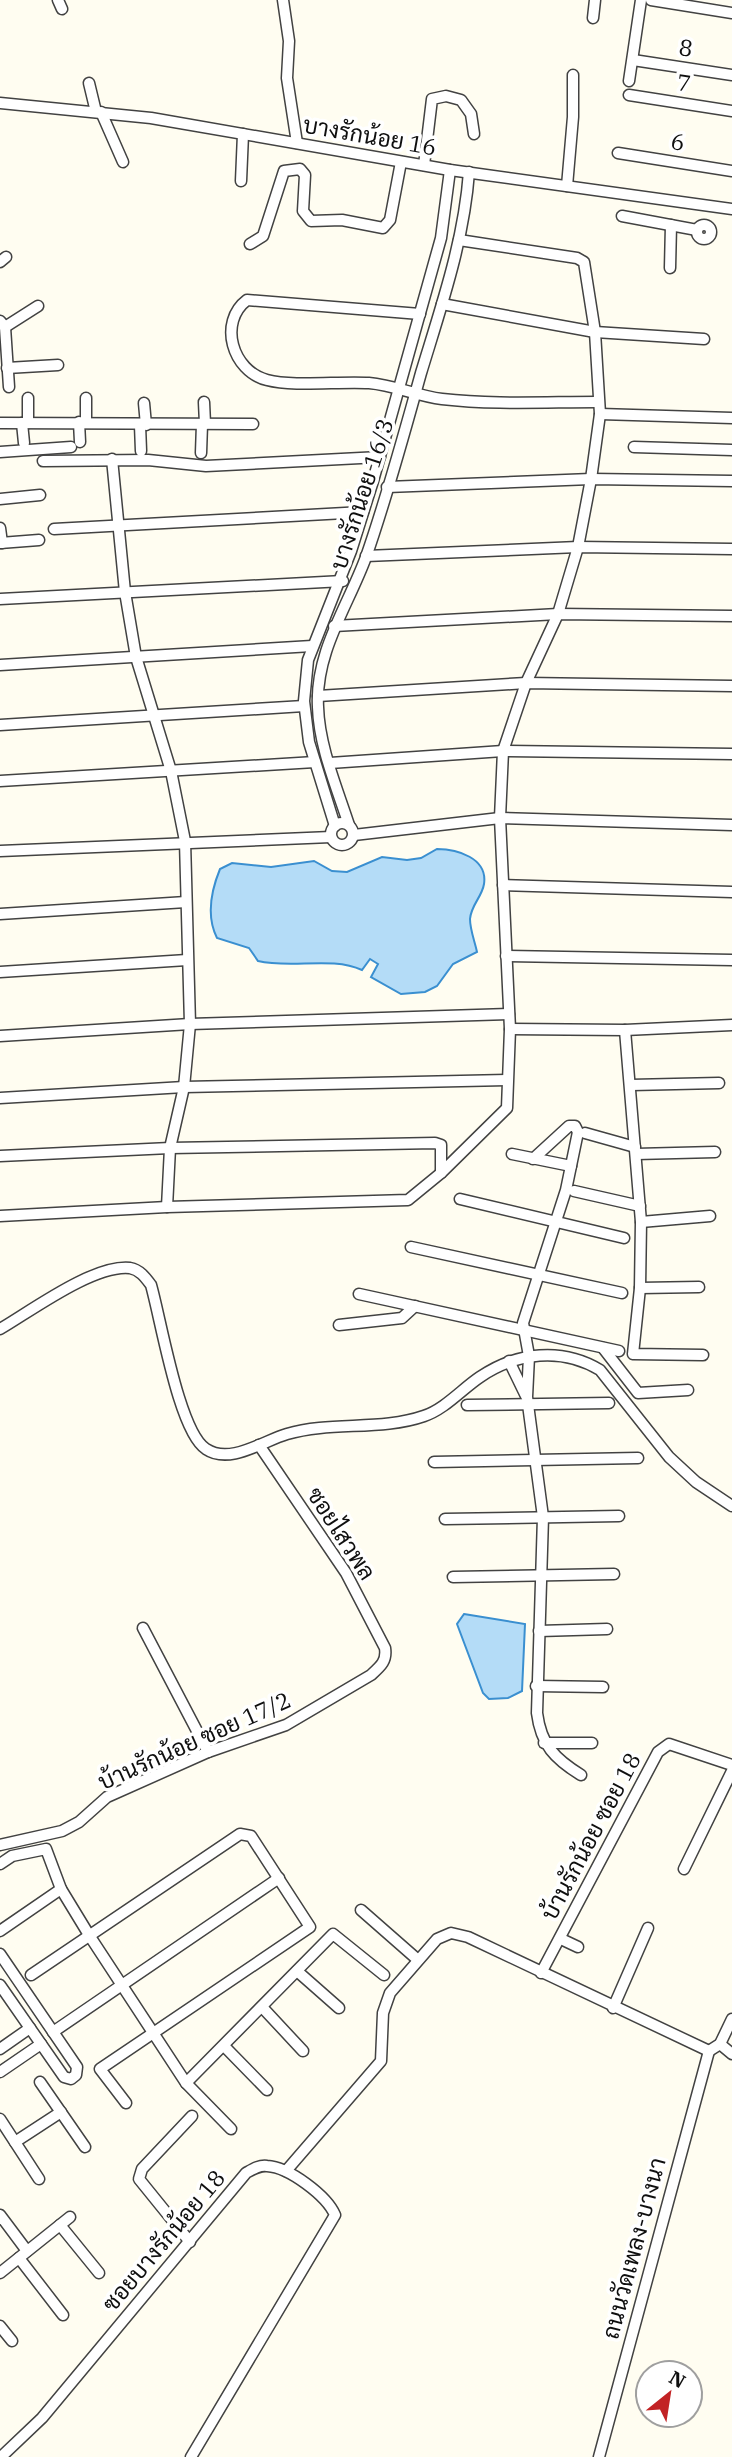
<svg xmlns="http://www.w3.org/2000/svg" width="732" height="2457" font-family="'IBM Plex Serif',Sarabun,serif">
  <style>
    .water { fill: #b4dcf7; stroke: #3a8fd0; stroke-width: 2 }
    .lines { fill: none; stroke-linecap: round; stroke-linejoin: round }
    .minor-casing { stroke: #424242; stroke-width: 13 }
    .minor { stroke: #fff; stroke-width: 10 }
    .labels { text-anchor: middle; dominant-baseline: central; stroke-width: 7; stroke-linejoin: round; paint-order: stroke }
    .street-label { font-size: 23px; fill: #0f0f0f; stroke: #fff }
  </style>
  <rect width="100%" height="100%" fill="#fffdf1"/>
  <g class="water">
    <path d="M437 849C457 849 488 858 484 884 482 897 471 905 470 919 470 930 475 942 477 952L453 964 437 986 425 992 401 994 371 977 378 964 370 959 362 970C331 956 292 969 258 961L249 948 217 938C206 916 211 891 220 869L232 863 271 867 314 861 332 871 347 872 382 857 407 860 421 858Z"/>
    <path d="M464 1614 525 1624 522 1691 508 1698 489 1699 483 1693 457 1624Z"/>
  </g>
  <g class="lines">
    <defs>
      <g id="minor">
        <path d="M58 0 62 9"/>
        <path d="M283 0 289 41 287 78 297 143"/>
        <path d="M651 0 732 13"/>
        <path d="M593 18 595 0"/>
        <path d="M633 60 732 75"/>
        <path d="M629 81 641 0"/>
        <path d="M89 83 96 112"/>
        <path d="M629 95 732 111"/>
        <path d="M0 103 151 118 450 170 732 209"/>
        <path d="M101 112 123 162"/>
        <path d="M618 153 732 171"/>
        <path d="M424 165 432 99 446 96 461 100 471 114 474 134"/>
        <path d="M241 181 243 134"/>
        <path d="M567 186 573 117V75"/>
        <path d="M622 216 697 230"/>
        <circle cx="704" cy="232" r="7"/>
        <path d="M250 244 263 236 284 171 300 169 305 175 303 211 311 221 342 220 383 228 390 220 401 162"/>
        <path d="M0 262 6 257"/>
        <path d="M670 268 671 225"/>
        <path d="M442 304 595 332 704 339"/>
        <path d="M420 314 247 300C218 322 232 371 267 380 294 387 340 381 369 383 394 385 417 396 442 399 493 405 546 402 597 402"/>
        <path d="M0 321 5 327 9 387"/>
        <path d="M5 327 38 306"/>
        <path d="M7 368 58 365"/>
        <path d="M28 398V423"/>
        <path d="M204 402 205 424"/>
        <path d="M144 403 146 425"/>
        <path d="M600 414 732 418"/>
        <path d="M79 422 80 442"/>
        <path d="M86 422V398"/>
        <path d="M0 423 253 424"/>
        <path d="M22 423 24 443"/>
        <path d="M140 425 141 451"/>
        <path d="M634 447 732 450"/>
        <path d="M0 452 71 447"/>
        <path d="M201 453 202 424"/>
        <path d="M112 459 125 592 136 657 171 771 185 841 190 1024 184 1087 170 1148 167 1207"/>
        <path d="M43 461 148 460 206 466 380 457"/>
        <path d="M387 487 591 479 732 481"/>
        <path d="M0 499 40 495"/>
        <path d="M0 528 2 543"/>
        <path d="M54 529 363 512"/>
        <path d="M0 543 39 540"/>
        <path d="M366 556 578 547 732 549"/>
        <path d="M0 599 343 581"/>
        <path d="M334 626 558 614 732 616"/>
        <path d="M0 665 312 646"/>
        <path d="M318 696 526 683 732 686"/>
        <path d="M0 725 304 706"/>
        <path d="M330 763 503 751 732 754"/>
        <path d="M0 781 315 762"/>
        <circle cx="342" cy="834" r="11"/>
        <path d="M349 825C337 788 319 746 318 707 315 652 348 606 366 557 387 497 404 434 421 373 441 307 464 241 469 172"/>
        <path d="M335 826 309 742 304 701 308 660 351 551 373 481 441 238 450 170"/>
        <path d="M354 835 500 818 732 825"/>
        <path d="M0 851 331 837"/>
        <path d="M503 885 732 892"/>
        <path d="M0 914 186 902"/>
        <path d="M506 956 732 960"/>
        <path d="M0 972 187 960"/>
        <path d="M510 1029 625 1030 732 1025"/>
        <path d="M625 1030 641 1222 640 1288 633 1354 703 1355"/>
        <path d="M0 1036 190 1024 509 1014"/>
        <path d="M631 1085 719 1083"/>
        <path d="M0 1098 184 1087 507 1080"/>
        <path d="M585 1133 635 1147"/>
        <path d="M512 1154 571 1166"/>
        <path d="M636 1154 715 1152"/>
        <path d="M0 1156 170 1148 435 1143 441 1145V1173"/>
        <path d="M533 1159 569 1126H575L578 1132 566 1190 523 1323 529 1356 527 1397 543 1517 537 1713C541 1745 555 1759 581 1775"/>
        <path d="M574 1191 640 1206"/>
        <path d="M460 1199 624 1238"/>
        <path d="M0 1216 167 1207 408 1200 441 1173 507 1108 510 1029 500 818 503 751 526 683 558 614 578 547 591 479 600 414 595 332 584 262 577 258 459 240"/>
        <path d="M641 1222 710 1216"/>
        <path d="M411 1247 622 1293"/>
        <path d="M640 1288 699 1287"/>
        <path d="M359 1294 619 1351"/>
        <path d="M339 1325 402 1318 415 1306"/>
        <path d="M0 1329C31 1311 94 1264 130 1268 140 1270 145 1277 151 1285 161 1320 179 1432 206 1449 230 1465 263 1441 287 1434 331 1421 381 1431 424 1416 445 1409 462 1389 480 1377 517 1352 562 1347 600 1370L669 1457 696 1482 732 1506"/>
        <path d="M603 1348 638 1393 688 1390"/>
        <path d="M509 1361 526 1396"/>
        <path d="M467 1405 609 1403"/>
        <path d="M434 1462 638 1458"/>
        <path d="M445 1519 619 1516"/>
        <path d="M453 1577 614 1574"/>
        <path d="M143 1628 208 1752"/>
        <path d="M539 1631 607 1629"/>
        <path d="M536 1686 603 1687"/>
        <path d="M544 1743H592"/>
        <path d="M0 1845 62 1831 79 1822 107 1797 208 1752 286 1725 371 1675C381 1666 387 1661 385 1648L346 1573 259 1445"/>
        <path d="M0 1864 12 1856 46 1849 61 1889 89 1935 186 2083 231 2129"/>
        <path d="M684 1869 732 1771"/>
        <path d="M361 1910 418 1960"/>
        <path d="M0 1931 61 1889"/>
        <path d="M561 1939 578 1947"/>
        <path d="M0 1954 77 2067 76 2075 71 2079 64 2077 0 1985"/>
        <path d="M297 1971 339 2008"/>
        <path d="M541 1973 658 1752 669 1744 732 1765"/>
        <path d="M31 1975 240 1834 251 1836 310 1927 100 2069 126 2103"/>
        <path d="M262 2007 303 2051"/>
        <path d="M613 2008 648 1928"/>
        <path d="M53 2032 279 1878"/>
        <path d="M720 2044 732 2054"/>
        <path d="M224 2046 267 2090"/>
        <path d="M0 2049 30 2028"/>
        <path d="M709 2051 720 2044 732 2019"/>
        <path d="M0 2072 41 2044"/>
        <path d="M40 2082 85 2147"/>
        <path d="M186 2083 333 1934 384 1975"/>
        <path d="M0 2119 39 2179"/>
        <path d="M15 2142 61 2112"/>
        <path d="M286 2171 381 2061 383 2013 390 1993 437 1939 451 1933 468 1937 709 2051"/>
        <path d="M0 2215 27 2251"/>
        <path d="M60 2225 99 2273"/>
        <path d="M190 2242 139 2179 142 2169 192 2116"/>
        <path d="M19 2258 63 2315"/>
        <path d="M0 2273 70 2217"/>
        <path d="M0 2326 12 2341"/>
        <path d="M1 2457 42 2418 246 2173C253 2169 259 2165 267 2166 289 2167 327 2196 335 2215L191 2457"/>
        <path d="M599 2457 709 2051"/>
      </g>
    </defs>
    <use href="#minor" class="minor-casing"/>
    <use href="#minor" class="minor"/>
  </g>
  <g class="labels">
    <g class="street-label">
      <text transform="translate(686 47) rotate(9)">8</text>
      <text transform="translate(684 82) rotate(9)">7</text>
      <text transform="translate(370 135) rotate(10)">บางรักน้อย 16</text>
      <text transform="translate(678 141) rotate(9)">6</text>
      <text transform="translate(361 494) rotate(-72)">บางรักน้อย 16/3</text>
      <text transform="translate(342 1533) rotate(57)">ซอยไสวพล</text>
      <text transform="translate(194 1740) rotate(-24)">บ้านรักน้อย ซอย 17/2</text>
      <text transform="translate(590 1836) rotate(-62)">บ้านรักน้อย ซอย 18</text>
      <text transform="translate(163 2240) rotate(-50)">ซอยบางรักน้อย 18</text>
      <text transform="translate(633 2248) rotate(-75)">ถนนวัดเพลง-บางนา</text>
    </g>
  </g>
  <g transform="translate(669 2394) rotate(30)"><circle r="33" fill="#ffffff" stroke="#9f9f9f" stroke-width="2"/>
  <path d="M0-5L12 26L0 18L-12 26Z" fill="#c22325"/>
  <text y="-10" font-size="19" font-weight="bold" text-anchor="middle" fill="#0f0f0f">N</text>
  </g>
</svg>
